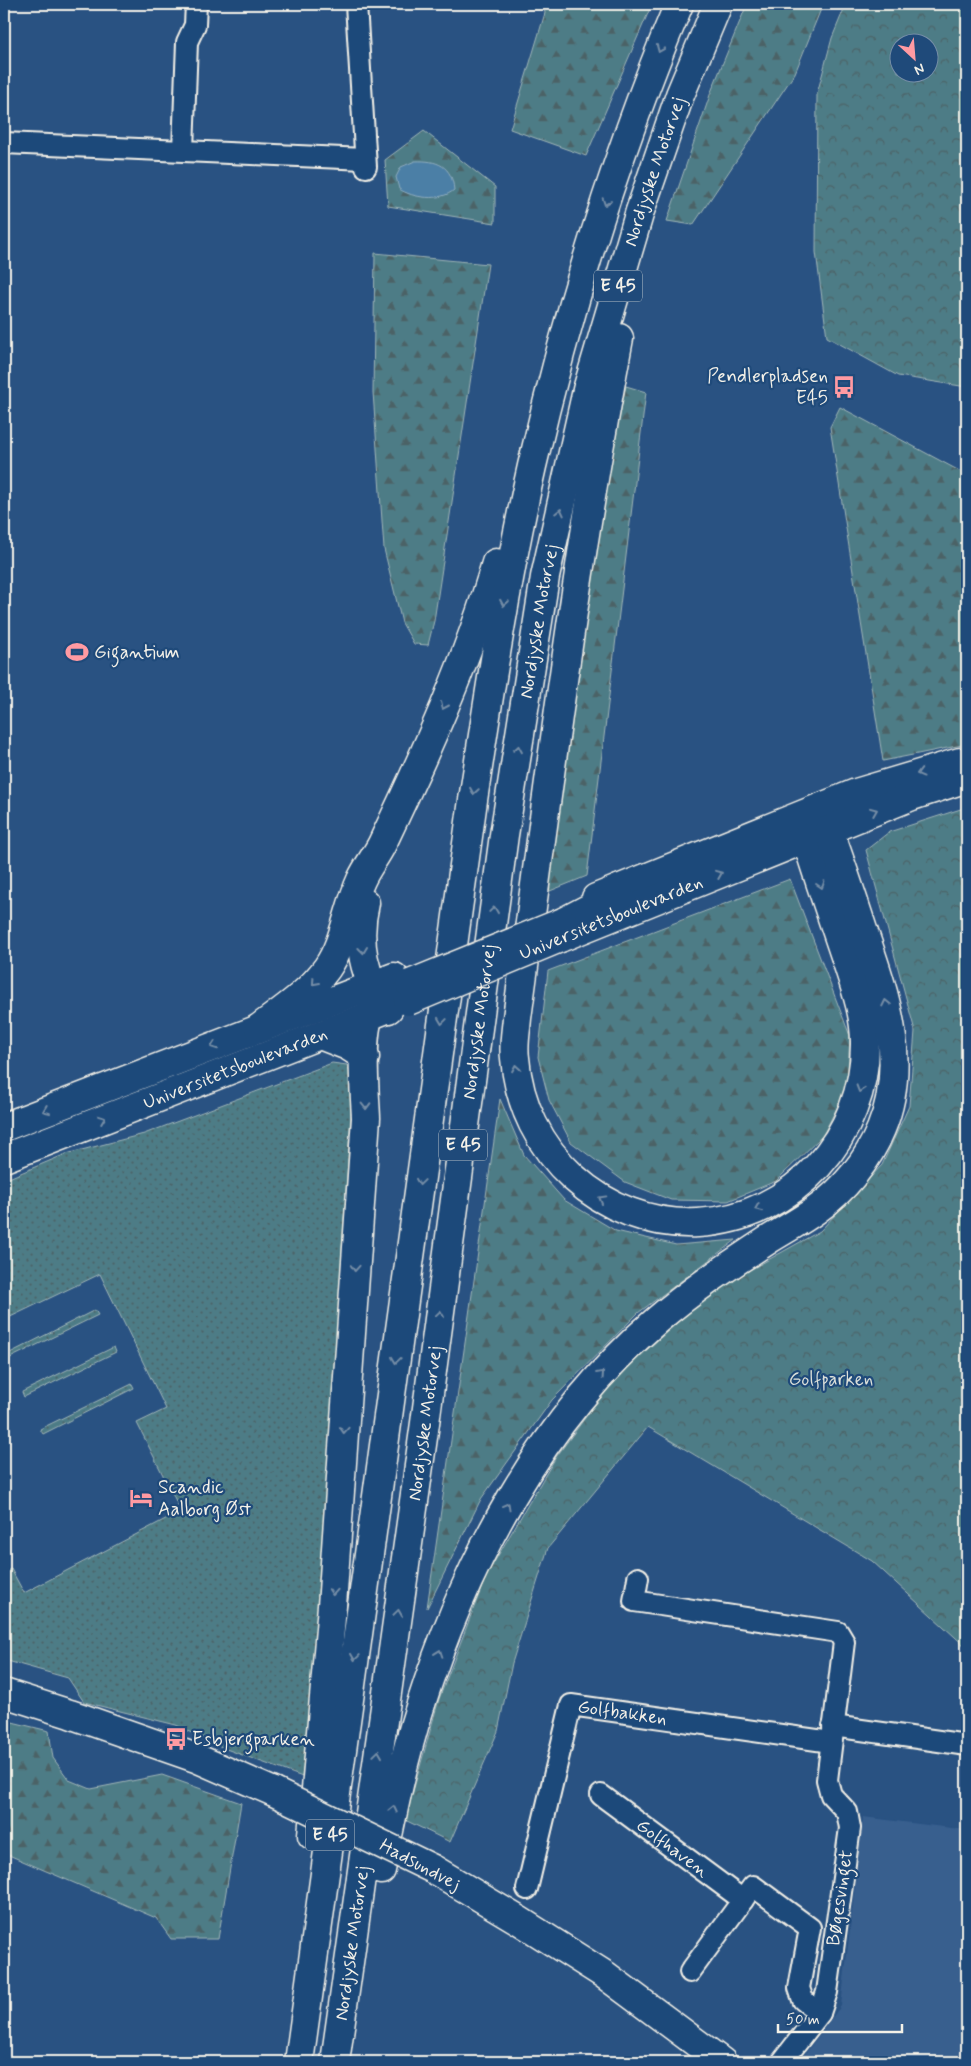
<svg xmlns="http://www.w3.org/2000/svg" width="971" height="2066" font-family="Mynerve,sans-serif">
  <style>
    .built { fill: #395f8e }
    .grass { fill: url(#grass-dots); stroke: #a1b6b7 }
    .forest { fill: url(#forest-firs); stroke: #a1b6b7 }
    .park { fill: url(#park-crowns); stroke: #a1b6b7; fill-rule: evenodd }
    .water { fill: #4b7fa6; stroke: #8fadc0 }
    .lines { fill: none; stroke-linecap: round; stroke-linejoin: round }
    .street-casing { stroke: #f4f1e8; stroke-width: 24 }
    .secondary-casing { stroke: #f4f1e8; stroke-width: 31 }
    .highway-casing { stroke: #f4f1e8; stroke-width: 31 }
    .street { stroke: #1f4a7a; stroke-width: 20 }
    .secondary { stroke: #1f4a7a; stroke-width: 28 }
    .highway { stroke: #1f4a7a; stroke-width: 28 }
    .secondary-bridge-casing { stroke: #f4f1e8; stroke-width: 31; stroke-linecap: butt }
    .highway-bridge-casing { stroke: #f4f1e8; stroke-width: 31; stroke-linecap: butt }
    .secondary-bridge { stroke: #1f4a7a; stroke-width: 28 }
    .highway-bridge { stroke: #1f4a7a; stroke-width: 28 }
    .oneway { stroke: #748da6 }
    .labels { text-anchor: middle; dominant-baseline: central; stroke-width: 4.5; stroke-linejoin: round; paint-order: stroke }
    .shield { fill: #1f4a7a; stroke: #b4bfc7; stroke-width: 1 }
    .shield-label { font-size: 18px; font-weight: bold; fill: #f4f1e8 }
    .street-label { font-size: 19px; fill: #f4f1e8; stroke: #1f4a7a }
    .poi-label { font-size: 19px; fill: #f4f1e8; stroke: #1f4a7a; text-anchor: start }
    .park-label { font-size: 19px; fill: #dbdfd9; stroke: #1f4a7a }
  </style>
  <defs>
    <pattern id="grass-dots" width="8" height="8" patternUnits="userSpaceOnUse" patternTransform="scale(1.25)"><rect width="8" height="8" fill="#4e7c86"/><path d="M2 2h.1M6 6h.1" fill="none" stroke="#4c6266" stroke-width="1.8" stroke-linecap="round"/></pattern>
    <pattern id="forest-firs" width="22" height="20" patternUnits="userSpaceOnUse" patternTransform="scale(1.25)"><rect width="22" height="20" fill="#4e7c86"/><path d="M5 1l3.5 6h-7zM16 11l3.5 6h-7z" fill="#4c6266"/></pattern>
    <pattern id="park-crowns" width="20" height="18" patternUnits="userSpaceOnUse" patternTransform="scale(1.25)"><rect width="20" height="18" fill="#4e7c86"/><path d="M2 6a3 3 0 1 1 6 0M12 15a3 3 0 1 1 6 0" fill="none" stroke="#4c6266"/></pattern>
  </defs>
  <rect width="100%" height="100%" fill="#295282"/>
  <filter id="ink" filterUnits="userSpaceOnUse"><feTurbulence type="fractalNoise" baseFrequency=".02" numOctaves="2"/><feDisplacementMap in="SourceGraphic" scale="10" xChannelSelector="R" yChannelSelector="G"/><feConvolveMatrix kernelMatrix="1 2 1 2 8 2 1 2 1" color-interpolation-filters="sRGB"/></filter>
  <g filter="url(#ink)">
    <path class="built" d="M863 1817 967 1830V2062H799L841 2006Z"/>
    <g class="grass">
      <path d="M332 1063 347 1065 353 1081 308 1779 226 1749 176 1725 84 1702 68 1678 4 1660V1572L11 1569 24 1593 181 1511 137 1423 166 1409 100 1274 4 1320V1180L66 1154 144 1134Z"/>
      <path d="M95 1310 98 1315 6 1360 4 1356Z"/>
      <path d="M114 1347 116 1352 24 1397 22 1392Z"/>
      <path d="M132 1384 134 1388 43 1434 40 1429Z"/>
    </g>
    <g class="forest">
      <path d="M543 4H652L586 156 510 129 545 13Z"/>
      <path d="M747 4H823L795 73 693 225 667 221 711 92Z"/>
      <path d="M424 131 495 187V223L388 206 385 160Z"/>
      <path d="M375 253 488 264 434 621 428 645 414 644 402 623 384 549 373 392Z"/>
      <path d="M626 386 646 392 587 876 545 893 613 446Z"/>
      <path d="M840 407 967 475V744L883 761 830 427Z"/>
      <path d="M790 879 850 1036 847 1088 823 1135 776 1181 728 1201 671 1200 625 1182 571 1142 549 1100 538 1057 548 971Z"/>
      <path d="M500 1099 524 1155 564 1200 616 1231 676 1245 736 1240 638 1313 552 1400 481 1499 427 1608Z"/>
      <path d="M4 1720 49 1731 53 1758 69 1780 91 1789 162 1775 241 1803 218 1939H171L156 1918 4 1853Z"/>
    </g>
    <g class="park">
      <path d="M846 4H967V387L898 376 827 337 816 252 817 94 832 38ZM898 42H928V72H898Z"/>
      <path d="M967 807V1648L872 1561 648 1427 548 1548 512 1663 498 1731 450 1842 405 1820 439 1699 486 1576 556 1457 614 1379 714 1290 820 1231 882 1165 909 1106 915 1031 866 850 889 832Z"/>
    </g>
    <path class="water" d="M415 161C438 160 452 166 454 190 440 202 413 198 399 189L396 177 401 167Z"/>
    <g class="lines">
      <defs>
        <g id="street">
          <path d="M356 4 366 167"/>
          <path d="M4 143 365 159"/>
          <path d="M183 150 187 42 195 25 196 4"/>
          <path d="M638 1578 634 1601 838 1632 844 1642 827 1780 831 1795 847 1812 850 1828 827 1992 820 2013 782 2062"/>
          <path d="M833 1726 967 1745"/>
          <path id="s1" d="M601 1795 743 1900"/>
          <path id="s2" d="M527 1889 571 1705 831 1742"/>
          <path d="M690 1972 753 1886 810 1928 799 1988 803 2000 820 2013"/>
        </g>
        <g id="secondary">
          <path d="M596 898 856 793 960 762"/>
          <path d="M560 938 912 796 967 778"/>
          <path d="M4 1127 394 977"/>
          <path id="s3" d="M4 1158 389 1008"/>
          <path d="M4 1693 70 1714 196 1758 274 1792"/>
          <path d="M433 1869 520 1921 605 1975 722 2062"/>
        </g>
        <g id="highway">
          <path d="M619 338C576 563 548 791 517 1018 516 1031 513 1045 515 1058 522 1152 602 1227 698 1223 794 1218 866 1136 865 1042 865 1013 854 984 845 956 832 917 818 878 806 838"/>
          <path d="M365 903C356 940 363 979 388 1009"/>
          <path d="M563 922 607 899 619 889"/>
          <path d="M259 1028C283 1010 309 993 327 968 345 942 348 908 361 880 367 867 376 856 382 844 426 752 468 660 496 563"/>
          <path d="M320 1035 348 1046 365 1057"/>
          <path d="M312 1835 332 1606 366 1118C365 1092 358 1026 374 1006 382 995 397 990 410 984"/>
          <path d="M381 1870C392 1815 403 1760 420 1707 466 1561 541 1420 657 1320 692 1290 730 1265 768 1240 784 1230 801 1221 816 1210 844 1190 868 1161 881 1129 909 1062 885 994 863 930 852 896 841 863 829 830"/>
          <path d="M299 2062 473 800C490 688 507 576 532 466 568 310 617 151 679 4"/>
          <path id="s4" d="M335 2062 425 1423 504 835 545 577 587 390 640 211 680 95 718 4"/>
        </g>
      </defs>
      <use href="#street" class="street-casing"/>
      <use href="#secondary" class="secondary-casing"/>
      <use href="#highway" class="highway-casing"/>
      <use href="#street" class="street"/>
      <use href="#secondary" class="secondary"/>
      <use href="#highway" class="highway"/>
      <defs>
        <g id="secondary-bridge">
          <path d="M408 1001 560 938"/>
          <path d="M274 1792 433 1869"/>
        </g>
        <path id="highway-bridge" d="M410 984 563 922"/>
      </defs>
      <use href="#secondary-bridge" class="secondary-bridge-casing"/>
      <use href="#highway-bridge" class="highway-bridge-casing"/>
      <use href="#secondary-bridge" class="secondary-bridge"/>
      <use href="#highway-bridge" class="highway-bridge"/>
    </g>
    <defs><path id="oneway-chevron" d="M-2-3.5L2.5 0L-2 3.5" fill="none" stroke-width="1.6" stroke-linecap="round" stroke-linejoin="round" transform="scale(1.25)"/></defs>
    <g class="oneway">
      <use href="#oneway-chevron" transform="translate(660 49) rotate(112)"/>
      <use href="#oneway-chevron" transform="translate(606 202) rotate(109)"/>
      <use href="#oneway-chevron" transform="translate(560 512) rotate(-77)"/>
      <use href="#oneway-chevron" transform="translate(504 603) rotate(100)"/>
      <use href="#oneway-chevron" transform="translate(444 706) rotate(114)"/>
      <use href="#oneway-chevron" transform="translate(518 749) rotate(-81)"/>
      <use href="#oneway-chevron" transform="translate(920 773) rotate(165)"/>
      <use href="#oneway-chevron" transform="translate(474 791) rotate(99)"/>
      <use href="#oneway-chevron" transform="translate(874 811) rotate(-22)"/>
      <use href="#oneway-chevron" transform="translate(719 874) rotate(-22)"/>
      <use href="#oneway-chevron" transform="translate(821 885) rotate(72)"/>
      <use href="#oneway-chevron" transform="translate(494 910) rotate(-82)"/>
      <use href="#oneway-chevron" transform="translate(363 950) rotate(83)"/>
      <use href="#oneway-chevron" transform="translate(315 982) rotate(132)"/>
      <use href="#oneway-chevron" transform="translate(886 1003) rotate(-102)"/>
      <use href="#oneway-chevron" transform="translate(442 1021) rotate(98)"/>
      <use href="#oneway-chevron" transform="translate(214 1046) rotate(159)"/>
      <use href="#oneway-chevron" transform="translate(516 1068) rotate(-100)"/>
      <use href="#oneway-chevron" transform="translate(860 1089) rotate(107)"/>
      <use href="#oneway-chevron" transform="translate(366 1106) rotate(89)"/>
      <use href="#oneway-chevron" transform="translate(46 1110) rotate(158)"/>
      <use href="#oneway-chevron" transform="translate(102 1119) rotate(-21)"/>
      <use href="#oneway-chevron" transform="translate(420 1182) rotate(98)"/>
      <use href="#oneway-chevron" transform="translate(602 1199) rotate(-151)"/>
      <use href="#oneway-chevron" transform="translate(758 1208) rotate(158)"/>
      <use href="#oneway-chevron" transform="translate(355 1268) rotate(94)"/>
      <use href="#oneway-chevron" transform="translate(440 1314) rotate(-82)"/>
      <use href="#oneway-chevron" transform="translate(396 1360) rotate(98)"/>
      <use href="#oneway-chevron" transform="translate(601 1374) rotate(-48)"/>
      <use href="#oneway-chevron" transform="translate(344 1430) rotate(94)"/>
      <use href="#oneway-chevron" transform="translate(507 1506) rotate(-61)"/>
      <use href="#oneway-chevron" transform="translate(333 1592) rotate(94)"/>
      <use href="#oneway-chevron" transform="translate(398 1613) rotate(-82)"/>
      <use href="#oneway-chevron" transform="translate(439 1653) rotate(-71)"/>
      <use href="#oneway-chevron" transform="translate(355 1657) rotate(98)"/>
      <use href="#oneway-chevron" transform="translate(378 1754) rotate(-82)"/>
      <use href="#oneway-chevron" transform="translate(393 1809) rotate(-77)"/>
    </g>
  </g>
  <defs>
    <symbol id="bus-bare" viewBox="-9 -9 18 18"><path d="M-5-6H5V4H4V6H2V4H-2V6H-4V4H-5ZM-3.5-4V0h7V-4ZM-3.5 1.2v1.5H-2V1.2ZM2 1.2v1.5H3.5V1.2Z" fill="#ff9aa2" stroke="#1f4a7a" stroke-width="2.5" paint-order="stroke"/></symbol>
    <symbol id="stadium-bare" viewBox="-9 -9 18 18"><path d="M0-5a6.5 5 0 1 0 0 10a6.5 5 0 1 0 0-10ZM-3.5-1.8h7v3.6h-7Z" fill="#ff9aa2" stroke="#1f4a7a" stroke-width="2.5" paint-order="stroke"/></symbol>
    <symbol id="hotel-bare" viewBox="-9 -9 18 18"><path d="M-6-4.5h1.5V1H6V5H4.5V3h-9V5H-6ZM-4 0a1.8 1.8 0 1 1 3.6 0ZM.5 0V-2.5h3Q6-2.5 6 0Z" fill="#ff9aa2" stroke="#1f4a7a" stroke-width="2.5" paint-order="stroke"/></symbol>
  </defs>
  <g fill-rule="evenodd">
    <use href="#bus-bare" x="828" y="371" width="32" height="32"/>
    <use href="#stadium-bare" x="61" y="636" width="32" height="32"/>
    <use href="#hotel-bare" x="125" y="1482" width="32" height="32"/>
    <use href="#bus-bare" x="160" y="1723" width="32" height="32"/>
  </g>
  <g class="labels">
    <g class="shield">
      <rect x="594" y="270.5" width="48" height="31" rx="4"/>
      <rect x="439" y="1129.5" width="48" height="31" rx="4"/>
      <rect x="306" y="1819.5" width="48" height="31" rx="4"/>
    </g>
    <g class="shield-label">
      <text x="618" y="286">E 45</text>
      <text x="463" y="1145">E 45</text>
      <text x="330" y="1835">E 45</text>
    </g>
    <g class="street-label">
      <text stroke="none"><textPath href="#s4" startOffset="1920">Nordjyske Motorvej</textPath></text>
      <text stroke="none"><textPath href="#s4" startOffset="1455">Nordjyske Motorvej</textPath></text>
      <text transform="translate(611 918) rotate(-22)">Universitetsboulevarden</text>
      <text stroke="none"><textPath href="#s4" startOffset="1050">Nordjyske Motorvej</textPath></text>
      <text stroke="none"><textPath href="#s3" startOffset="248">Universitetsboulevarden</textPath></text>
      <text stroke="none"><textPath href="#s4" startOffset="645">Nordjyske Motorvej</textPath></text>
      <text stroke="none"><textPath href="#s2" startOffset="241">Golfbakken</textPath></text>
      <text stroke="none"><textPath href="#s1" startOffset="89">Golfhaven</textPath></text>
      <text transform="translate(420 1865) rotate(28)">Hadsundvej</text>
      <text transform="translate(840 1898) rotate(-82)">Bøgesvinget</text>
      <text stroke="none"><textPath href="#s4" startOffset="120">Nordjyske Motorvej</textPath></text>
    </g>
    <g class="poi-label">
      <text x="828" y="376" text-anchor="end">Pendlerpladsen<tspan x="828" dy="22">E45</tspan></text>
      <text x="94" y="652">Gigantium</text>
      <text x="158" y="1487">Scandic<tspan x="158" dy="22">Aalborg Øst</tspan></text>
      <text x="192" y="1739">Esbjergparken</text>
    </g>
    <g class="park-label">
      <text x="831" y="1379">Golfparken</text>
    </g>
  </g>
  <rect width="971" height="2066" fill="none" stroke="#1f4a7a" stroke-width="20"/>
  <rect x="10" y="10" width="951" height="2046" fill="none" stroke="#f4f1e8" stroke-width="2" filter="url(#ink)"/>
  <g transform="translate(914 58) rotate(154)"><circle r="24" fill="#1f4a7a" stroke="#748da6"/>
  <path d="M0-4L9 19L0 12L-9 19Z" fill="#ff9aa2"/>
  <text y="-8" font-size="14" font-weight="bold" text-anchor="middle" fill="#f4f1e8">N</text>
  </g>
  <path d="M778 2024v8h124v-8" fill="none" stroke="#f4f1e8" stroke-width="2.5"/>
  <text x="786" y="2024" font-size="15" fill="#f4f1e8" stroke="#1f4a7a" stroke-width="4" paint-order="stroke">50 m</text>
</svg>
